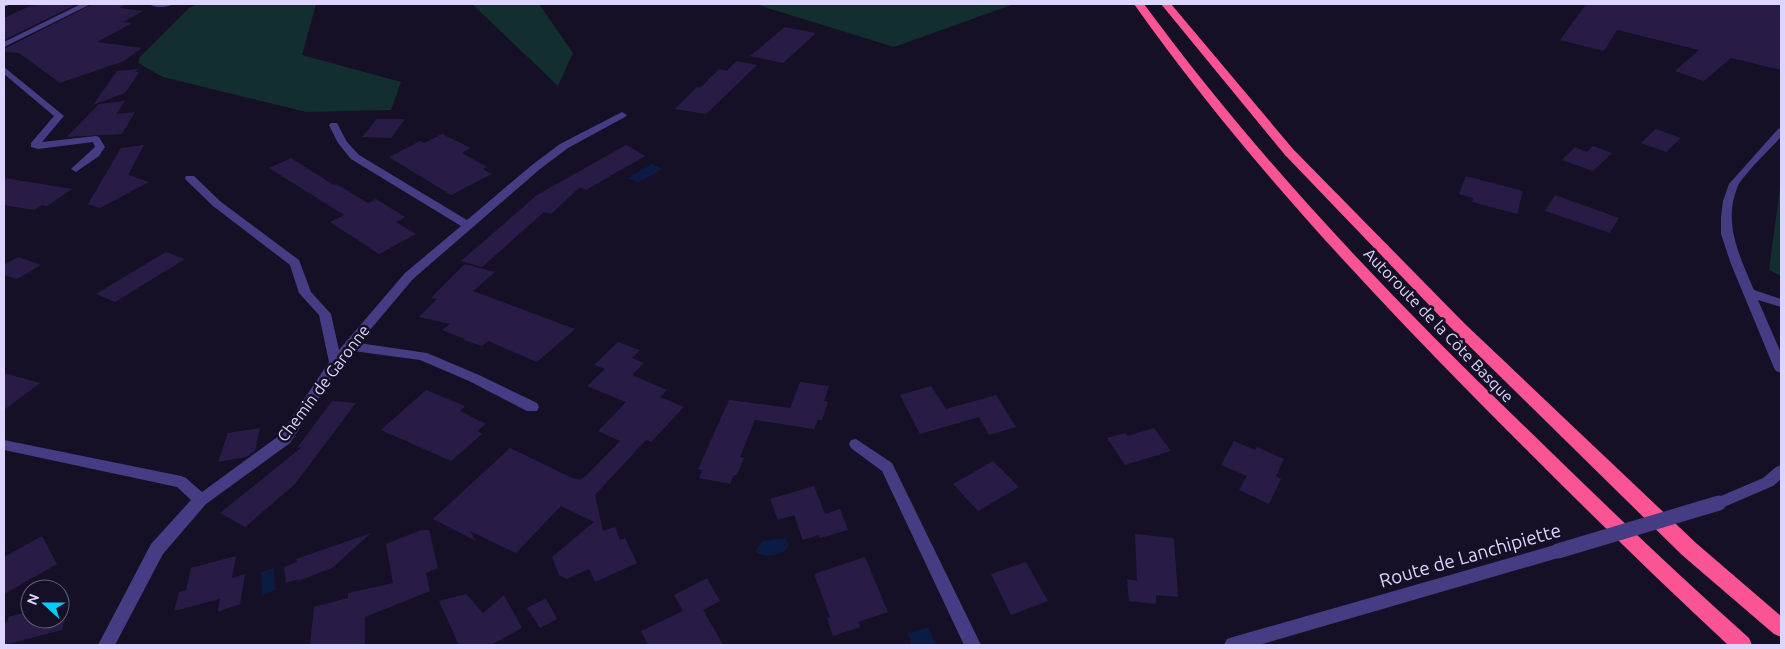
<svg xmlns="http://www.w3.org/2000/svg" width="1785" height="649" font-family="Ubuntu,sans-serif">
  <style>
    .green { fill: #132e2f }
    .water { fill: #0c1b43 }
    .building { fill: #281c46 }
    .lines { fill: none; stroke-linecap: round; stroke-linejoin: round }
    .minor { fill: #453c83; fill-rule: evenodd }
    .highway { fill: #fa5495; fill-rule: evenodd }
    .rail-casing { stroke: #07cbf8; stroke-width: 4 }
    .rail { stroke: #151025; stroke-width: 2.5; stroke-dasharray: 8; stroke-linecap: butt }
    .minor-bridge { stroke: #453c83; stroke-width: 15 }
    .labels { text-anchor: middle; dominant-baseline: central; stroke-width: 5; stroke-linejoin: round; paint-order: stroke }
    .street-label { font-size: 16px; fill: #ded5fe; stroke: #151025 }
    .near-street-label { font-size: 19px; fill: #ded5fe; stroke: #151025 }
  </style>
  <rect width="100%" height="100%" fill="#151025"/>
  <g class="green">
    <path d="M198 4H316L302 55 401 82 391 110 306 112 163 77 138 63 140 57 189 8Z"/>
    <path d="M472 4H539L573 53 558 86Z"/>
    <path d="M755 4H1014L894 47Z"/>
    <path d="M1781 180V276L1769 270Z"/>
  </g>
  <g class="water">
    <path d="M652 164 662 169 638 183 628 178Z"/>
    <path d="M782 538 786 539 789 546C782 556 764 559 755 551L763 541Z"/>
    <path d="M274 568 275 590 262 596 261 572Z"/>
    <path d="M929 627 935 645H912L908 633Z"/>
  </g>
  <g class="building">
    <path d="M41 4H77L4 40V18L30 6Z"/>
    <path d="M93 4H127L119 8 143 11 123 22 132 23 97 42 142 48 124 61 60 83 19 53 4 52V49Z"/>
    <path d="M1586 4H1781V70L1731 58 1704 81 1675 71 1699 50 1617 30 1604 51 1560 40Z"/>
    <path d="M785 27 816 33 783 63 750 56Z"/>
    <path d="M736 61 757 65 706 114 675 109 697 87 700 88 719 69 727 71Z"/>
    <path d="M138 69 135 72H139L125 93 93 105 117 71Z"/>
    <path d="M125 101 116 114 135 112 122 134 67 137 99 104Z"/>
    <path d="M377 119H405L391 138 362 137Z"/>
    <path d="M1656 129 1681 138 1666 152 1641 143Z"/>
    <path d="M442 134 471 148 462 153 487 167 483 169 492 174 451 195 389 157 420 141 424 143Z"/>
    <path d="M144 145 128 175 149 182 100 208 88 204 121 148Z"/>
    <path d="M626 145 645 156 586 190 580 187 551 214 544 212 482 267 461 261 537 195Z"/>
    <path d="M1593 146 1612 153 1593 171 1562 160 1575 147 1587 152Z"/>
    <path d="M291 158 334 185 336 184 368 203 376 199 405 217 396 222 416 234 379 254 330 222 344 215 269 168Z"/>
    <path d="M1466 176 1523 191 1517 214 1472 202 1473 198 1459 194Z"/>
    <path d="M4 178 72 189 47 206 42 205 34 210 4 205Z"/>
    <path d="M1555 195 1619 218 1610 233 1545 211Z"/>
    <path d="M166 252 185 259 115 302 96 294Z"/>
    <path d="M18 257 41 265 17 279 4 275V265Z"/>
    <path d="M465 264 495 272 473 291 575 329 537 362 488 341 482 346 464 340 465 339 442 330 450 324 419 317 437 299 431 298Z"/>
    <path d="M618 342 640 350 632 358 644 363 632 375 667 390 660 397 684 407 651 442 646 440 595 495 603 531 615 527 620 540 625 538 637 563 595 582 589 569 567 579 559 575 552 557 594 522 561 506 516 553 470 531 476 541 433 519 510 448 570 477 580 480 587 475 620 441 598 431 626 402 587 386 605 369 594 365Z"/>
    <path d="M4 373 40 383 4 410Z"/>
    <path d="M800 382 829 386 824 401 828 402 822 420H818L814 429 755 420 740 457 744 458 737 475H734L730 484 699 478 702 470 698 469 729 400 790 408Z"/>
    <path d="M931 386 946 409 996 395 1016 427 989 435 979 417 920 434 900 395Z"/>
    <path d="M426 390 465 406 460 411 486 424 477 431 482 434 451 461 381 430Z"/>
    <path d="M332 401 356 403 295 484 245 527 220 513 302 447 297 448Z"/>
    <path d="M260 428 255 451 246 457 218 462 228 433Z"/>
    <path d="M1154 428 1171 451 1125 465 1107 438 1125 433 1128 436Z"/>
    <path d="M1234 441 1255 450 1257 447 1284 459 1276 476 1281 479 1269 504 1239 490 1247 476 1221 465Z"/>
    <path d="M993 461 1019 487 978 511 953 484Z"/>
    <path d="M814 486 825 514 840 509 848 530 820 538 819 535 803 540 794 515 778 520 770 499Z"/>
    <path d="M421 530H429L438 568 426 573 430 591 365 617V645H310L314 607 348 598V593L393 583 386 544Z"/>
    <path d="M371 533 332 568 298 581V579L286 583 284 567 297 562 296 559Z"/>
    <path d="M1135 534 1174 538 1178 597 1156 595V604L1129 601 1127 579 1137 581Z"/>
    <path d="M42 536 57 564 4 594V557Z"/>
    <path d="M236 556 232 578 245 574 240 604 218 612 220 599 174 611 179 592 186 590 191 568Z"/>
    <path d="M865 557 888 612 858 622 860 627 833 636 827 618 830 617 814 574Z"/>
    <path d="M1026 562 1048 601 1011 615 991 574Z"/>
    <path d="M707 578 720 601 703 610 723 645H648L641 631 683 611 674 595Z"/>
    <path d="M466 594 483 613 504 595 522 628 491 645H459L439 601Z"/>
    <path d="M546 598 557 619 540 628 527 608Z"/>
    <path d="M70 600 62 630 4 645V623L7 622 9 617 30 611V619H60V603Z"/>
  </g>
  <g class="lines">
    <g class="minor">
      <path d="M81 4H91L4 47V42Z"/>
      <path d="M149 4H173C168 8 154 8 149 4Z"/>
      <path d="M4 67 64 116 42 142 96 136 99 137 105 147 99 156 76 172 71 169 95 147 93 142 38 149 31 147V143L54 116 4 74Z"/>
      <path d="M622 112 627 115 625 117 568 148 540 169 413 279 359 343 427 353 479 375 537 403 539 407 537 411H527L469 381 420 360 353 351 337 370 290 443 206 504 163 554 115 645H98L151 544 191 500 177 487 4 450V440L181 476 186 478 202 492 280 435 329 362 319 315 299 293 290 265 213 206 186 180 185 178 186 176H194L221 202 299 260 311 292 331 314 339 350 405 273 461 226 351 159 338 143 329 125 331 123H337L347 142 359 155 467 220 532 165 560 144Z"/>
      <path d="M1781 128V137C1771 148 1744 174 1738 186 1722 222 1740 257 1754 290L1781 299V307L1758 300 1781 353V373L1776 371 1774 368 1731 264 1721 234V217L1723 201 1729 184 1778 129Z"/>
      <path d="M856 439 892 463 981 645H964L882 471 851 448 849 444 851 440Z"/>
      <path d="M1781 465V479L1773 486 1724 507 1719 509 1714 507 1711 503 1714 499 1763 478 1776 467Z"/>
      <path d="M1558 544 1564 546 1566 551 1564 556 1558 558 1259 645H1224L1227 639 1233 637Z"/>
    </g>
    <g class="highway">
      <path d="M1134 4H1144C1255 155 1383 290 1518 420 1594 494 1670 568 1749 638L1752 645H1728C1642 565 1559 483 1476 399 1354 275 1235 147 1134 4Z"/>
      <path d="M1161 4H1171L1293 149 1465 324 1696 543 1781 616V637L1774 634 1682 555 1455 332 1285 155Z"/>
    </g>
    <defs>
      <path id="rail" d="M4 4H6"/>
    </defs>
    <use href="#rail" class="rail-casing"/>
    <use href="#rail" class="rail"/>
    <path class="minor-bridge" d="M1558 551 1719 503"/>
  </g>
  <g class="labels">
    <g class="street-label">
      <text transform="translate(1439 325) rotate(46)">Autoroute de la Côte Basque</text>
      <text transform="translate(323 383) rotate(-53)">Chemin de Garonne</text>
    </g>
    <g class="near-street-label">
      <text transform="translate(1470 555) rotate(-16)">Route de Lanchipiette</text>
    </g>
  </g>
  <rect width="1785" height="649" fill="none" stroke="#ded5fe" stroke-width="10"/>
  <g transform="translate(45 604) rotate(291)"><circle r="24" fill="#151025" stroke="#655f7c"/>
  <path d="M0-4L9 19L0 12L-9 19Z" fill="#07cbf8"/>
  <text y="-8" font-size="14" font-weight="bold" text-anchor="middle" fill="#ded5fe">N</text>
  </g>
</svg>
